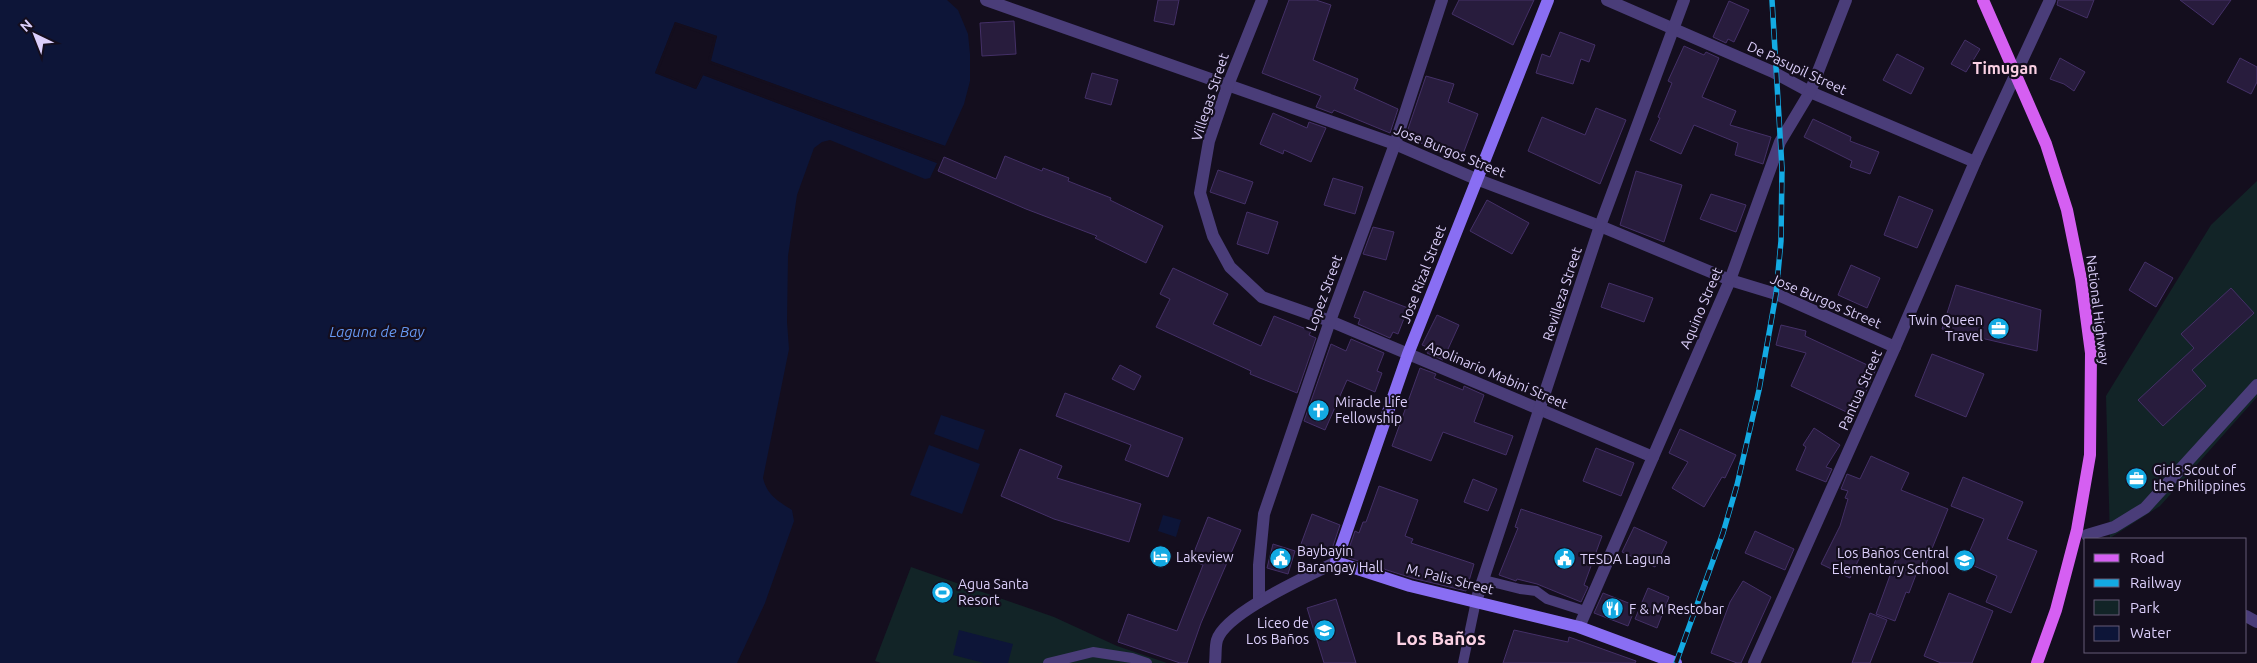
<svg xmlns="http://www.w3.org/2000/svg" width="2257" height="663" font-family="Ubuntu,sans-serif">
  <style>
    .green { fill: #122427 }
    .water { fill: #0d1538 }
    .pier { fill: #140e1e }
    .building { fill: #281c3d; stroke: #443067 }
    .lines { fill: none; stroke-linecap: round; stroke-linejoin: round }
    .lane { stroke: #4a3d79; stroke-width: 10 }
    .street { stroke: #4a3d79; stroke-width: 12 }
    .secondary { stroke: #896ef3; stroke-width: 12 }
    .primary { stroke: #d55ff2; stroke-width: 12 }
    .rail-casing { stroke: #13aae3; stroke-width: 5.5 }
    .rail { stroke: #140e1e; stroke-width: 4; stroke-dasharray: 11; stroke-linecap: butt }
    .labels { text-anchor: middle; dominant-baseline: central; stroke-width: 4.5; stroke-linejoin: round; paint-order: stroke }
    .street-label { font-size: 14px; fill: #dccffb; stroke: #140e1e }
    .poi-label { font-size: 14px; fill: #dccffb; stroke: #140e1e; text-anchor: start }
    .water-label { font-size: 15px; font-style: italic; fill: #6698f2; stroke: #140e1e }
    .quarter-label { font-size: 16px; font-weight: bold; fill: #fbd1e4; stroke: #140e1e }
    .district-label { font-size: 19px; font-weight: bold; fill: #fbd1e4; stroke: #140e1e }
  </style>
  <rect width="100%" height="100%" fill="#140e1e"/>
  <g class="green">
    <path d="M2257 181V397L2160 506 2110 538 2106 396 2211 225Z"/>
    <path d="M911 567 1054 617 1117 646 1167 663H881L875 661Z"/>
  </g>
  <g class="water">
    <path d="M0 0H947L958 10 968 34 970 54V81L964 104 945 146 710 61 717 36 675 22 655 73 696 89 703 75 937 163 930 178 925 179 830 140 822 142 814 148 797 195 788 256 787 322 789 349 763 478C767 495 778 501 792 510L794 521 765 603 737 663H0Z"/>
    <path d="M941 415 985 430 978 450 934 434Z"/>
    <path d="M929 445 980 464 962 514 910 495Z"/>
    <path d="M1163 515 1181 520 1176 537 1158 531Z"/>
    <path d="M959 630 1013 644 1008 663H984L953 655Z"/>
  </g>
  <path class="pier" d="M675 22 717 36 711 61 945 146 944 148 709 63 708 60 714 38 676 25 658 72 695 86 701 74 704 73 938 161 937 163 703 75 696 89 655 73Z"/>
  <g class="building">
    <path d="M1158 0H1179L1174 25 1154 21Z"/>
    <path d="M1289 0H1316L1331 5 1313 60 1358 79 1354 89 1398 109 1390 133 1334 110 1332 113 1316 107 1321 96 1262 73Z"/>
    <path d="M1459 0H1534L1513 45 1452 14Z"/>
    <path d="M2058 0H2094L2087 18 2057 5Z"/>
    <path d="M2180 0H2231L2213 25Z"/>
    <path d="M1729 1 1749 10 1734 42 1728 39 1726 43 1713 37Z"/>
    <path d="M1014 21 1016 54 982 56 980 23Z"/>
    <path d="M1560 32 1595 45 1589 62 1581 59 1573 84 1536 73 1542 54 1550 57Z"/>
    <path d="M1965 40 1980 49 1966 72 1951 64Z"/>
    <path d="M1684 46 1704 55 1706 52 1719 58 1702 97 1736 111 1730 125 1771 137 1763 164 1735 155 1738 143 1694 125 1681 154 1650 140 1660 118 1658 117 1672 83 1668 81Z"/>
    <path d="M1897 54 1924 68 1911 94 1883 80Z"/>
    <path d="M2060 58 2085 72 2074 91 2064 84 2050 79Z"/>
    <path d="M2240 58 2257 67V82L2251 94 2227 82Z"/>
    <path d="M1092 73 1118 80 1111 105 1085 98Z"/>
    <path d="M1426 76 1454 84 1448 102 1478 114 1463 154 1435 143 1433 147 1405 138Z"/>
    <path d="M1596 108 1626 120 1600 184 1528 151 1542 117 1585 135Z"/>
    <path d="M1273 113 1307 128 1309 122 1326 128 1311 162 1284 150 1283 154 1260 144Z"/>
    <path d="M1813 119 1851 137 1850 141 1879 152 1870 174 1850 167 1852 161 1804 137Z"/>
    <path d="M1005 156 1042 171 1043 168 1069 178 1068 181 1111 198 1110 200 1163 226 1146 263 1095 238 1097 236 1026 209 938 171 944 157 996 179Z"/>
    <path d="M1218 170 1253 182 1245 204 1210 192Z"/>
    <path d="M1636 171 1682 185 1664 242 1620 225Z"/>
    <path d="M1333 178 1363 187 1355 214 1324 205Z"/>
    <path d="M1711 194 1746 205 1736 232 1700 219Z"/>
    <path d="M1899 196 1933 210 1917 248 1884 235Z"/>
    <path d="M1487 200 1529 223 1512 254 1470 231Z"/>
    <path d="M1247 212 1278 222 1268 254 1237 244Z"/>
    <path d="M1373 227 1394 232 1386 260 1363 254Z"/>
    <path d="M2145 262 2173 278 2156 307 2129 290Z"/>
    <path d="M1851 265 1880 278 1867 308 1838 295Z"/>
    <path d="M1173 268 1228 294 1213 324 1261 346 1274 316 1311 331 1309 335 1316 338 1297 393 1250 374 1251 371 1156 327 1170 299 1160 294Z"/>
    <path d="M1609 283 1653 298 1644 322 1601 307Z"/>
    <path d="M1956 285 2041 310 2037 351 1942 329Z"/>
    <path d="M2231 288 2254 313 2192 370 2206 386 2163 426 2138 400 2194 348 2181 334Z"/>
    <path d="M1364 291 1408 308 1398 334 1393 332 1390 338 1358 324 1360 319 1354 317Z"/>
    <path d="M1437 315 1459 325 1443 360 1427 353 1429 348 1422 345Z"/>
    <path d="M1781 325 1806 331 1805 336 1876 369 1855 416 1791 386 1806 353 1776 345Z"/>
    <path d="M1351 339 1384 353 1377 371 1382 373 1375 392 1347 380 1325 430 1304 421 1331 344 1346 351Z"/>
    <path d="M1932 354 1984 374 1966 417 1915 396Z"/>
    <path d="M1120 365 1141 376 1134 390 1112 379Z"/>
    <path d="M1420 368 1436 374 1434 378 1463 390 1464 386 1484 395 1474 422 1513 436 1506 455 1443 432 1431 461 1392 446Z"/>
    <path d="M1065 393 1183 438 1168 477 1125 460 1131 445 1056 416Z"/>
    <path d="M1814 428 1840 445 1826 467 1832 469 1826 482 1796 470 1806 447 1803 445Z"/>
    <path d="M1680 429 1736 455 1725 478 1722 477 1704 507 1672 488 1688 462 1669 453Z"/>
    <path d="M1596 448 1634 463 1621 496 1583 481Z"/>
    <path d="M1020 449 1062 466 1057 478 1141 504 1129 542 1054 519 1001 496Z"/>
    <path d="M1871 456 1909 473 1901 490 1948 509 1925 566 1920 564 1909 593 1906 592 1895 621 1876 614 1897 556 1865 546 1850 578 1821 564 1840 526 1848 499 1845 498 1848 491 1841 489 1847 474 1860 479Z"/>
    <path d="M1963 477 2023 502 2007 539 2037 551 2011 613 1986 602 1997 576 1965 562 1984 519 1951 506Z"/>
    <path d="M1473 479 1497 489 1488 511 1464 502Z"/>
    <path d="M1379 486 1418 500 1405 536 1413 539 1411 543 1474 564 1466 591 1412 578 1346 557 1355 531 1359 533 1363 522H1366Z"/>
    <path d="M1521 509 1602 536 1584 585 1588 587 1581 602 1537 584 1517 579 1516 581 1499 575 1518 528 1515 527Z"/>
    <path d="M1312 514 1340 525 1330 555 1301 544Z"/>
    <path d="M1208 517 1241 530 1201 623 1187 663H1180L1118 642 1128 614 1177 631 1203 565 1191 560Z"/>
    <path d="M1634 527 1667 542 1655 567 1622 552Z"/>
    <path d="M1755 531 1794 549 1785 570 1745 553Z"/>
    <path d="M1273 544 1295 551 1288 574 1267 568Z"/>
    <path d="M1743 581 1771 597 1741 663H1737L1711 653 1730 602Z"/>
    <path d="M1648 588 1669 597 1657 628 1635 619Z"/>
    <path d="M1603 593 1636 606 1628 626 1594 613Z"/>
    <path d="M1949 593 1993 611 1972 663H1941L1924 656Z"/>
    <path d="M1336 599 1356 663H1324L1307 608Z"/>
    <path d="M1870 613 1887 620 1870 663H1852Z"/>
    <path d="M1514 630 1568 642 1569 637 1636 661 1635 663H1503Z"/>
  </g>
  <g class="lines">
    <g class="lane">
      <path d="M1484 580 1520 589 1536 591 1547 599 1585 611"/>
      <path d="M1048 663 1093 652 1132 658 1147 663"/>
      <path d="M1463 663 1476 601"/>
    </g>
    <g class="street">
      <path d="M986 0 1395 144 1476 179 1600 226 1730 280 1776 294 1895 347"/>
      <path d="M1262 0 1228 85 1209 141 1200 193 1213 236 1230 267 1262 297 1330 321 1653 457"/>
      <path d="M1607 0 1773 72 1810 92 1975 162"/>
      <path d="M2087 535 2114 527 2145 508 2257 385"/>
      <path d="M1476 601 1600 226 1684 0"/>
      <path d="M1259 602V565L1264 514 1330 321 1395 144 1442 0"/>
      <path d="M2246 616 2257 622"/>
      <path d="M1579 627 1730 280 1780 142 1810 92 1846 0"/>
      <path d="M1215 663C1216 656 1215 647 1217 640 1226 612 1309 576 1336 562"/>
      <path d="M1754 663 1895 347 1975 162 2050 0"/>
    </g>
    <path class="secondary" d="M1548 0 1408 354 1336 562 1410 586 1579 627 1676 663"/>
    <path class="primary" d="M1983 0 2046 144 2067 210 2081 279 2091 353 2090 455 2077 530 2056 610 2037 663"/>
    <defs>
      <path id="rail" d="M1676 663 1723 533 1737 485 1759 390 1776 294 1781 241 1782 168 1772 0"/>
    </defs>
    <use href="#rail" class="rail-casing"/>
    <use href="#rail" class="rail"/>
  </g>
  <defs>
    <symbol id="office-disc" viewBox="-11 -11 22 22"><circle r="9.5" fill="#13aae3" stroke="#140e1e"/><path d="M-6-3h4V-5.5h4V-3h4V5H-6ZM-1-4.5V-3h2v-1.5ZM-6 0V1H6V0Z" fill="#fff"/></symbol>
    <symbol id="church-disc" viewBox="-11 -11 22 22"><circle r="9.5" fill="#13aae3" stroke="#140e1e"/><path d="M-1.2-6h2.4v3.5h3.3v2.4h-3.3V6h-2.4V-.1h-3.3v-2.4h3.3Z" fill="#fff"/></symbol>
    <symbol id="hotel-disc" viewBox="-11 -11 22 22"><circle r="9.5" fill="#13aae3" stroke="#140e1e"/><path d="M-6-4.5h1.5V1H6V5H4.5V3h-9V5H-6ZM-4 0a1.8 1.8 0 1 1 3.6 0ZM.5 0V-2.5h3Q6-2.5 6 0Z" fill="#fff"/></symbol>
    <symbol id="civic-disc" viewBox="-11 -11 22 22"><circle r="9.5" fill="#13aae3" stroke="#140e1e"/><path d="M-.6-6.5H3V-4.5H.6V-3L4-1V1h2V6H-6V1h2V-1L-.6-3ZM-1.2 2.5V6h2.4V2.5Z" fill="#fff"/></symbol>
    <symbol id="school-disc" viewBox="-11 -11 22 22"><circle r="9.5" fill="#13aae3" stroke="#140e1e"/><path d="M0-5L7-2L0 1L-7-2ZM-4 1L0 2.5L4 1V4Q0 6-4 4Z" fill="#fff"/></symbol>
    <symbol id="stadium-disc" viewBox="-11 -11 22 22"><circle r="9.5" fill="#13aae3" stroke="#140e1e"/><path d="M0-5a6.5 5 0 1 0 0 10a6.5 5 0 1 0 0-10ZM-3.5-1.8h7v3.6h-7Z" fill="#fff"/></symbol>
    <symbol id="restaurant-disc" viewBox="-11 -11 22 22"><circle r="9.5" fill="#13aae3" stroke="#140e1e"/><path d="M-5-6h1v4h1v-4h1v4h1v-4h1v5L-1.5 .5V6h-2V.5L-5-1ZM5-6V6H3V1.5H1.5Q1.5-4 5-6Z" fill="#fff"/></symbol>
  </defs>
  <g fill-rule="evenodd">
    <use href="#office-disc" x="1986" y="316" width="25" height="25"/>
    <use href="#church-disc" x="1306" y="398" width="25" height="25"/>
    <use href="#office-disc" x="2124" y="466" width="25" height="25"/>
    <use href="#hotel-disc" x="1148" y="544" width="25" height="25"/>
    <use href="#civic-disc" x="1268" y="546" width="25" height="25"/>
    <use href="#civic-disc" x="1552" y="546" width="25" height="25"/>
    <use href="#school-disc" x="1952" y="548" width="25" height="25"/>
    <use href="#stadium-disc" x="930" y="580" width="25" height="25"/>
    <use href="#restaurant-disc" x="1600" y="596" width="25" height="25"/>
    <use href="#school-disc" x="1312" y="618" width="25" height="25"/>
  </g>
  <g class="labels">
    <g class="street-label">
      <text transform="translate(1797 68) rotate(25)">De Pasupil Street</text>
      <text transform="translate(1210 97) rotate(-72)">Villegas Street</text>
      <text transform="translate(1450 151) rotate(22)">Jose Burgos Street</text>
      <text transform="translate(1423 274) rotate(-69)">Jose Rizal Street</text>
      <text transform="translate(1324 293) rotate(-70)">Lopez Street</text>
      <text transform="translate(1562 294) rotate(-72)">Revilleza Street</text>
      <text transform="translate(1826 301) rotate(23)">Jose Burgos Street</text>
      <text transform="translate(1701 308) rotate(-67)">Aquino Street</text>
      <text transform="translate(2098 310) rotate(83)">National Highway</text>
      <text transform="translate(1497 375) rotate(23)">Apolinario Mabini Street</text>
      <text transform="translate(1860 390) rotate(-66)">Pantua Street</text>
      <text transform="translate(1450 579) rotate(14)">M. Palis Street</text>
    </g>
    <g class="poi-label">
      <text x="1983" y="320" text-anchor="end">Twin Queen<tspan x="1983" dy="16">Travel</tspan></text>
      <text x="1335" y="402">Miracle Life<tspan x="1335" dy="16">Fellowship</tspan></text>
      <text x="2153" y="470">Girls Scout of<tspan x="2153" dy="16">the Philippines</tspan></text>
      <text x="1297" y="551">Baybayin<tspan x="1297" dy="16">Barangay Hall</tspan></text>
      <text x="1949" y="553" text-anchor="end">Los Baños Central<tspan x="1949" dy="16">Elementary School</tspan></text>
      <text x="1176" y="557">Lakeview</text>
      <text x="1580" y="559">TESDA Laguna</text>
      <text x="958" y="584">Agua Santa<tspan x="958" dy="16">Resort</tspan></text>
      <text x="1629" y="609">F &amp; M Restobar</text>
      <text x="1309" y="623" text-anchor="end">Liceo de<tspan x="1309" dy="16">Los Baños</tspan></text>
    </g>
    <g class="water-label">
      <text x="377" y="331">Laguna de Bay</text>
    </g>
    <g class="quarter-label">
      <text x="2005" y="68">Timugan</text>
    </g>
    <g class="district-label">
      <text x="1441" y="638">Los Baños</text>
    </g>
  </g>
  <rect x="2084" y="538" width="162" height="115" fill="#140e1e" stroke="#645b76"/>
  <rect x="2094" y="554" width="25" height="8" fill="#d55ff2" stroke="#645b76"/>
  <text x="2130" y="563" font-size="15" fill="#dccffb">Road</text>
  <rect x="2094" y="579" width="25" height="8" fill="#13aae3" stroke="#645b76"/>
  <text x="2130" y="588" font-size="15" fill="#dccffb">Railway</text>
  <rect x="2094" y="600" width="25" height="15" fill="#122427" stroke="#645b76"/>
  <text x="2130" y="613" font-size="15" fill="#dccffb">Park</text>
  <rect x="2094" y="626" width="25" height="15" fill="#0d1538" stroke="#645b76"/>
  <text x="2130" y="638" font-size="15" fill="#dccffb">Water</text>
  <g transform="translate(35 35) rotate(317)" stroke="#140e1e" stroke-width="4" paint-order="stroke">
  <path d="M0-4L9 19L0 12L-9 19Z" fill="#dccffb"/>
  <text y="-8" font-size="14" font-weight="bold" text-anchor="middle" fill="#dccffb">N</text>
  </g>
</svg>
